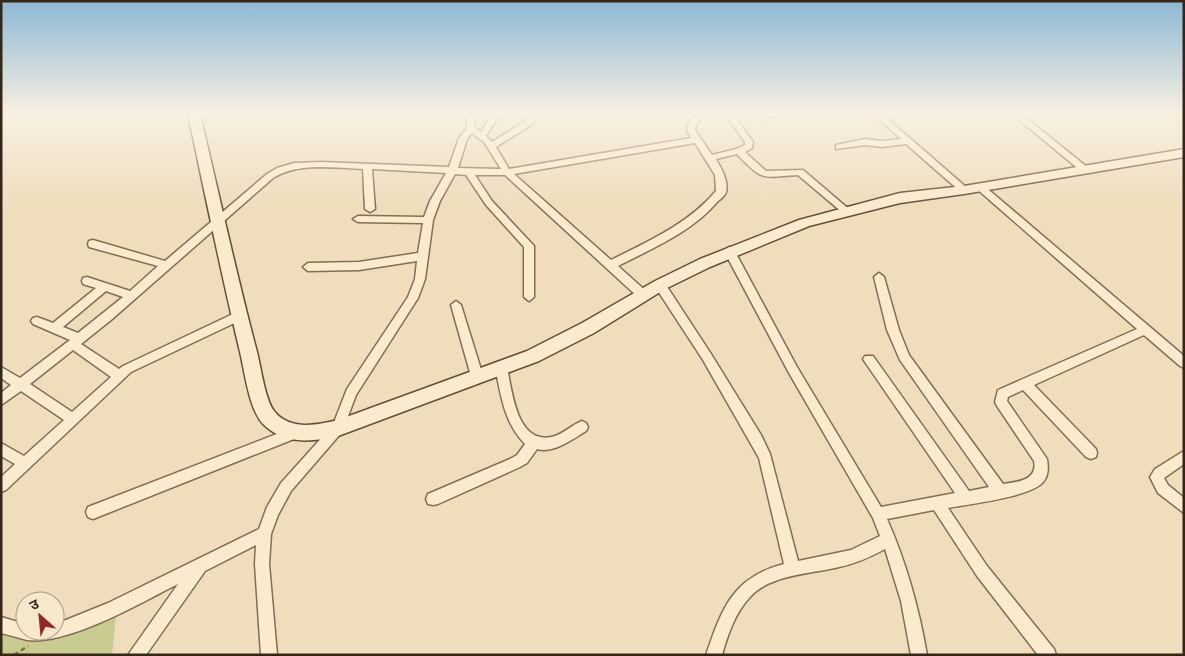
<svg xmlns="http://www.w3.org/2000/svg" width="1185" height="656" font-family="Literata,'Noto Sans Devanagari',serif">
  <style>
    .green { fill: #c8cc90 }
    .lines { fill: none; stroke-linecap: round; stroke-linejoin: round }
    .street-casing { stroke: #866d55; stroke-width: 3 }
    .secondary-casing { stroke: #684e39; stroke-width: 3 }
    .path { stroke: #866d55; stroke-width: 2.5; stroke-dasharray: 5 3; stroke-linecap: butt }
    .street { fill: #faebcf; fill-rule: evenodd }
    .secondary { fill: #faebcf; fill-rule: evenodd }
  </style>
  <rect width="100%" height="100%" fill="#efddbc"/>
  <path class="green" d="M117 606 112 655H1V617L25 624V631H55Z"/>
  <g class="lines">
    <defs>
      <g id="street">
        <path d="M466 114H474L475 128 481 132 492 114H500L486 136 492 142 525 121 531 114H539L531 125 496 147 509 169 691 138 687 130 689 122 695 114H704L697 123 695 130 712 155 736 149 745 145V142L725 114H733L753 142 752 148 745 152 766 171 803 170 851 211 849 213H843L798 175C762 177 763 182 737 154L716 159C721 168 729 181 726 192 725 195 721 199 718 201 692 232 653 248 618 266L647 292 648 295 647 298H639L505 175H475L492 201 534 246V297L529 301 524 297V247L486 205 466 175 455 174 440 201 433 220 425 279 418 298 356 395 342 432 291 491 278 515 271 534 269 564 277 655H261L255 564 256 545 205 571 146 655H128L178 584C140 603 69 645 27 640 19 638 10 635 1 633V617L25 624V631H55V623L66 620 108 603 259 529 267 507 281 483 333 425 347 389 408 297 415 279 417 261 359 270 308 271 303 267 308 263 359 262 418 253 423 223 358 222 353 219 358 216 424 217 430 201 446 173 372 169 375 209 370 212 365 209 363 169C333 168 299 162 273 178L111 320 81 344 119 369 123 366 235 313H243L245 316 243 319 131 372 6 490 1 492V477L15 464 1 456V443L24 456 64 420 21 391 1 405V393L11 385 1 378V367L20 378 70 340 33 324 31 321 33 318 37 317 53 323 96 288 83 284 82 281 83 278 87 277 130 291 158 266 89 247 88 244 89 241 93 240 165 261 267 174 277 168 294 163 321 162 449 167 459 138 467 129ZM472 133 484 142 501 169 458 168 467 139ZM695 143 715 175 716 191C688 224 649 241 611 260L514 174ZM106 291 123 297 78 333 63 327ZM73 350 111 377 72 412 30 384Z"/>
        <path d="M768 114H781L777 116 769 117Z"/>
        <path d="M873 114H882L967 188V192H961L906 144 882 147 865 145 836 149V145L865 139 882 141 901 139Z"/>
        <path d="M1012 114H1021L1087 167V171H1081Z"/>
        <path d="M1171 114H1180L1184 117V123Z"/>
        <path d="M980 184 983 185 1184 356V368L1180 366 1144 335 1034 385 1096 449 1097 453 1096 457 1091 459 1086 457 1023 390 1008 397 1007 401 1047 459C1048 467 1049 474 1044 481 1033 497 968 504 948 508L987 566 1054 649 1056 655H1038L977 576 934 510 887 519C906 562 919 608 927 655H911L901 601 885 549C870 557 855 564 839 567 811 574 771 574 750 597 735 613 728 634 722 655H706C722 608 733 577 784 564L759 458 703 360 656 288 655 285 656 282H664L711 354 761 435 770 454 798 561 851 550 880 536 873 518 789 373 724 251 729 247 733 248 797 367 881 507 955 493 865 362 863 359 865 356H873L969 491 989 487 900 360 887 330 874 277 879 273 884 277 899 330 909 355 1003 484C1018 482 1038 480 1034 461L997 406 995 402 998 390 1137 329 977 189 975 187Z"/>
        <path d="M456 301 461 305 483 376 481 380 477 381 473 380 471 376 451 305Z"/>
        <path d="M501 362 505 364 507 367C512 392 517 448 555 436 564 433 572 425 582 421L586 423 588 427 586 431C573 439 553 454 537 449L527 463 520 467 438 504 433 505 428 504 426 499 428 494 510 459 517 455 525 444C504 423 501 395 495 367L497 364Z"/>
        <path d="M295 427 299 429 301 433 299 437 93 519 88 517 86 512 88 507Z"/>
        <path d="M1184 451V464L1164 478 1168 485 1184 498V513L1158 493 1150 477 1155 469Z"/>
      </g>
      <path id="secondary" d="M188 114H200C219 194 236 273 257 352 261 368 265 399 274 411 290 431 317 425 338 420L527 351 582 323 655 281 700 259 799 220 900 193 964 186 1184 149V157L964 194 900 203 809 226 710 267 665 289 594 333 539 361 338 436C312 442 284 445 263 424 249 409 245 373 240 352 221 273 205 194 188 114Z"/>
    </defs>
    <use href="#street" class="street-casing"/>
    <use href="#secondary" class="secondary-casing"/>
    <path class="path" d="M14 655 28 646"/>
    <use href="#street" class="street"/>
    <use href="#secondary" class="secondary"/>
  </g>
  <linearGradient id="sky" x2="0" y2="1"><stop stop-color="#8bb8d4"/><stop offset="0.55" stop-color="#f8f0e1"/><stop offset="1" stop-color="#f8f0e1" stop-opacity="0"/></linearGradient>
  <rect width="1185" height="206" fill="url(#sky)"/>
  <rect width="1185" height="656" fill="none" stroke="#35261a" stroke-width="5"/>
  <g transform="translate(40 616) rotate(333)"><circle r="24" fill="#f6e8cb" stroke="#a99a84"/>
  <path d="M0-4L9 19L0 12L-9 19Z" fill="#97242a"/>
  <text y="-8" font-size="14" font-weight="bold" text-anchor="middle" fill="#35261a">उ</text>
  </g>
</svg>
